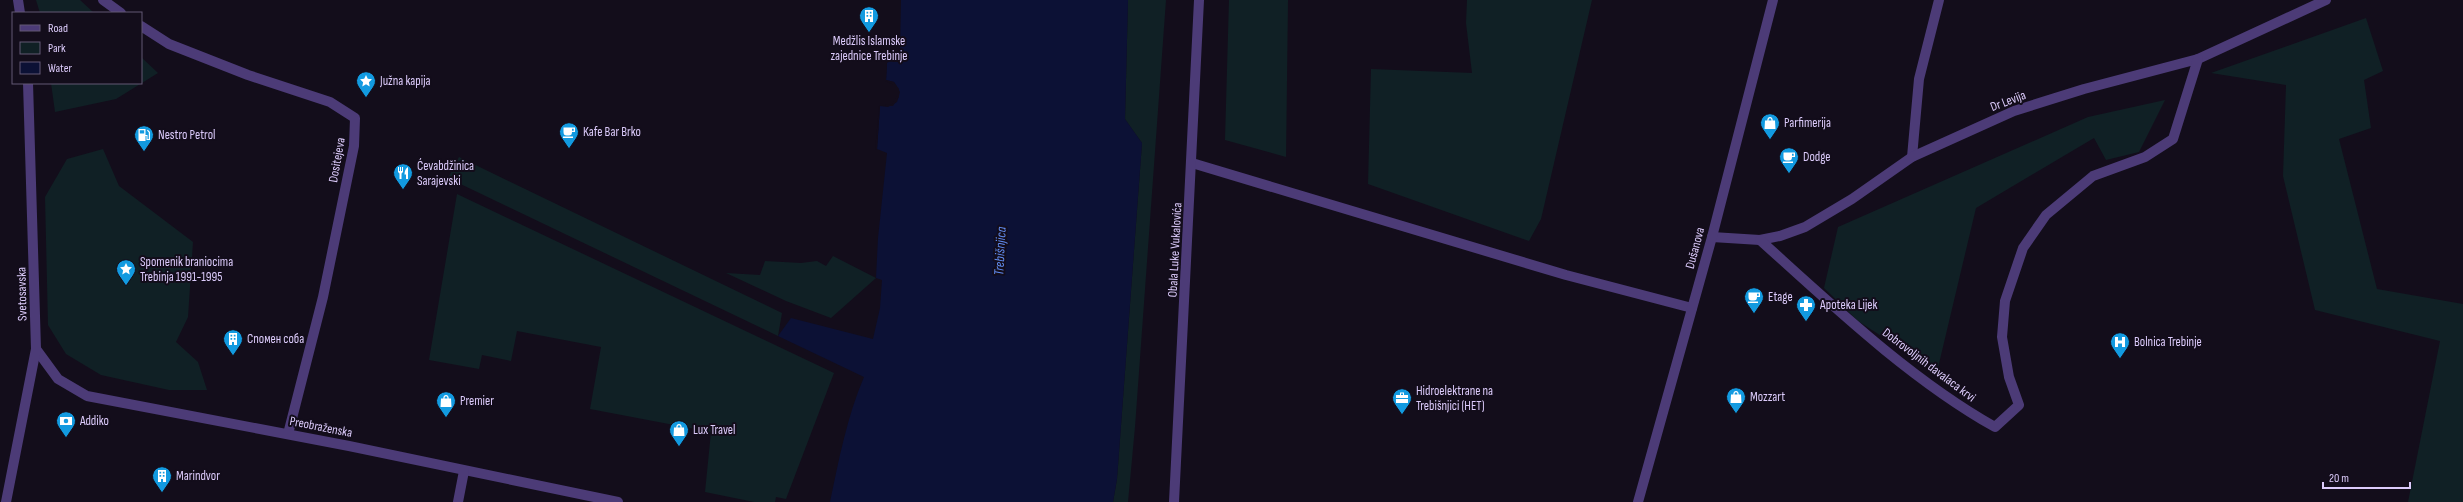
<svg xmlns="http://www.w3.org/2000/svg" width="2463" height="502" font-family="'Sofia Sans Condensed',sans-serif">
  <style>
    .green { fill: #102025 }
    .water { fill: #0c1135 }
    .pier { fill: #130d1b }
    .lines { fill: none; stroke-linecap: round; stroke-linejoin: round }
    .minor { stroke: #4c3b77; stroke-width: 10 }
    .tertiary { stroke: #4c3b77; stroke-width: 10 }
    .labels { text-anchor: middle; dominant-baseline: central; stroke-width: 4; stroke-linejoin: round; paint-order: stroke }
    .poi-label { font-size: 13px; fill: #dccbfb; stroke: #130d1b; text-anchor: start }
    .street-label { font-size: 13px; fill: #dccbfb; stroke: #130d1b }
    .water-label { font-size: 14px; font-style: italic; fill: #628df2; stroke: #130d1b }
  </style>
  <rect width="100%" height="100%" fill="#130d1b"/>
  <g class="green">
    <path d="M36 0H80L94 13H40Z"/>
    <path d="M1128 0H1166L1135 427 1128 502H1113L1117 479 1142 143 1125 119Z"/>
    <path d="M1229 0H1288L1286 157 1225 140Z"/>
    <path d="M1467 0H1592L1541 219 1529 241 1368 184 1371 69 1472 73 1466 23Z"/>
    <path d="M2366 18 2383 71 2364 80 2371 128 2339 139 2377 289 2463 304V502H2408L2440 341 2315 310 2283 176 2286 85 2211 73Z"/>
    <path d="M141 57 158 73 116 99 55 112 51 83H141Z"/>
    <path d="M2165 100 2139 152 2106 160 2094 138 1976 208 1937 372 1858 321 1824 288 1838 227 2088 117Z"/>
    <path d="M103 149 119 186 193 242 188 317 176 342 198 362 207 390H169L101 375 66 354 48 325 45 197 67 159Z"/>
    <path d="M459 157 782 313 778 336 448 178Z"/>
    <path d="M457 194 834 373 786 499 776 497 775 502H754L705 492 711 432 590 409 601 347 517 331 511 361 482 355 479 369 429 360Z"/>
    <path d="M833 256 876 278 831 318 786 301 726 273 760 275 765 261 801 263 817 261 826 266Z"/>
  </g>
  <path class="water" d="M901 0H1128L1125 119 1142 143 1117 479 1113 502H830C839 459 847 417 864 377L778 336 791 318 873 339 880 308 882 280 876 278 878 238 887 153 877 149 880 106 888 107 897 102 900 92 894 82 886 80 887 63 900 54Z"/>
  <path class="pier" d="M885 63H887L886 80 894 82 899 89V97L893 106H880L877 149 875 150 879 106 892 104 897 96V89L892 84 885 81Z"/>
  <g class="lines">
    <g class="minor">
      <path d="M18 0 20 13"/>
      <path d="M103 0 121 13"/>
      <path d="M141 26 169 44 248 75 330 102 355 118 354 146 323 297 288 434"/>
      <path d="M1912 157 1919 79 1939 0"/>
      <path d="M1192 163 1566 275 1692 308"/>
      <path d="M1712 237 1760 240 1780 236 1805 227 1852 199 1912 157 2014 111 2084 89 2198 59 2326 0"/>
      <path d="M1760 240C1832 305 1911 380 1995 427L2019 405 2009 377 2002 337 2005 301 2023 248 2046 215 2093 176 2145 157 2173 139 2198 59"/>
      <path d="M36 349 58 379 87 396 349 446 618 502"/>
      <path d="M6 502 36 349 28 83"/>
      <path d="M458 502 464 471"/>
      <path d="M1174 502 1199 0"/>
    </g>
    <path class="tertiary" d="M1638 502 1712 237 1773 0"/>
  </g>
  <defs>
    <symbol id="building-pin" viewBox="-11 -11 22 30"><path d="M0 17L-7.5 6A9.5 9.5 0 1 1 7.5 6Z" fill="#129ae0" stroke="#130d1b"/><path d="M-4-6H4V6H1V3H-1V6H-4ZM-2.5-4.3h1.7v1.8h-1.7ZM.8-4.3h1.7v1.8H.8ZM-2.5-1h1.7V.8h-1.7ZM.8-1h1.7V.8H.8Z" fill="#fff"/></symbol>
    <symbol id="sight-pin" viewBox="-11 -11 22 30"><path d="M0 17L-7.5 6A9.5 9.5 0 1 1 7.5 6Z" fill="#129ae0" stroke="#130d1b"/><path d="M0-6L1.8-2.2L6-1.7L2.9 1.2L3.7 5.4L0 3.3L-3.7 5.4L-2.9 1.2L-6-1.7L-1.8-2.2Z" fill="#fff"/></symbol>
    <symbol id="shop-pin" viewBox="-11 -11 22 30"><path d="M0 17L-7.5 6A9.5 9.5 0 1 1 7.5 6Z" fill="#129ae0" stroke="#130d1b"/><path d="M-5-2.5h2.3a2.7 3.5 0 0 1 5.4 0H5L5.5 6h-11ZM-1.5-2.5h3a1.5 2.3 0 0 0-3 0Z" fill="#fff"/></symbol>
    <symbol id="cafe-pin" viewBox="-11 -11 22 30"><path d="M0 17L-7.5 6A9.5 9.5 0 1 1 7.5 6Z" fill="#129ae0" stroke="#130d1b"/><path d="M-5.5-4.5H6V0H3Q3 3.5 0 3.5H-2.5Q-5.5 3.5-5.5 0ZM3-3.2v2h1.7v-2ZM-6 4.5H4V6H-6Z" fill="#fff"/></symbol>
    <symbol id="fuel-pin" viewBox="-11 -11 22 30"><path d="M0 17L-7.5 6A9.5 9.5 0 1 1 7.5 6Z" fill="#129ae0" stroke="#130d1b"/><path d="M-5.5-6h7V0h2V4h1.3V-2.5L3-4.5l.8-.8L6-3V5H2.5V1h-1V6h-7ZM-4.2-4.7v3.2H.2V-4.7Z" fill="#fff"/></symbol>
    <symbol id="restaurant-pin" viewBox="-11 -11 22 30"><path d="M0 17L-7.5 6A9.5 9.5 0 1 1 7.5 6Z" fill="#129ae0" stroke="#130d1b"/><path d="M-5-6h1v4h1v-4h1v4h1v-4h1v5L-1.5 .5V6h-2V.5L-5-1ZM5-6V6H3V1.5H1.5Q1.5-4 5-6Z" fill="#fff"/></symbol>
    <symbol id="pharmacy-pin" viewBox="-11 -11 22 30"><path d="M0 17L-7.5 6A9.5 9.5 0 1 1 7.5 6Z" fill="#129ae0" stroke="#130d1b"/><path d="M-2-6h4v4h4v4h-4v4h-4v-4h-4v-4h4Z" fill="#fff"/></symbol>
    <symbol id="hospital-pin" viewBox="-11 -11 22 30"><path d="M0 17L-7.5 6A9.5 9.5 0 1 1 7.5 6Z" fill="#129ae0" stroke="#130d1b"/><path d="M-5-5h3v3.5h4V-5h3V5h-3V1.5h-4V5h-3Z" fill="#fff"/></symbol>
    <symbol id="office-pin" viewBox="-11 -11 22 30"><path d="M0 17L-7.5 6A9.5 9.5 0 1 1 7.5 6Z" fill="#129ae0" stroke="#130d1b"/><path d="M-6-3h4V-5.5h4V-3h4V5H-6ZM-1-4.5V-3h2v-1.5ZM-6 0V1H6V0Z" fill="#fff"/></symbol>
    <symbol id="bank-pin" viewBox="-11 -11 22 30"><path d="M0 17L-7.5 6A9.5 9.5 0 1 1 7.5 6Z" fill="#129ae0" stroke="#130d1b"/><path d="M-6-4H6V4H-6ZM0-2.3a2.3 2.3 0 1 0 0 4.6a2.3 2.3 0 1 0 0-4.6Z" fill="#fff"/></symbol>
  </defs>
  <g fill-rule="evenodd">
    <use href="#building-pin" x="858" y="5" width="22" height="30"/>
    <use href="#sight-pin" x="355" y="70" width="22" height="30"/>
    <use href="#shop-pin" x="1759" y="112" width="22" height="30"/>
    <use href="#cafe-pin" x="558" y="121" width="22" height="30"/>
    <use href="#fuel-pin" x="133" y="124" width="22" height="30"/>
    <use href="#cafe-pin" x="1778" y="146" width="22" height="30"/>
    <use href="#restaurant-pin" x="392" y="162" width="22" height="30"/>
    <use href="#sight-pin" x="115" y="258" width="22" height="30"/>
    <use href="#cafe-pin" x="1743" y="286" width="22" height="30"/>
    <use href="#pharmacy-pin" x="1795" y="294" width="22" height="30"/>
    <use href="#building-pin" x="222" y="328" width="22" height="30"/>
    <use href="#hospital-pin" x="2109" y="331" width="22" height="30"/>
    <use href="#shop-pin" x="1725" y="386" width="22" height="30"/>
    <use href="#office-pin" x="1391" y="387" width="22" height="30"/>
    <use href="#shop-pin" x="435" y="390" width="22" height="30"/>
    <use href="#bank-pin" x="55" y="410" width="22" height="30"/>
    <use href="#shop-pin" x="668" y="419" width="22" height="30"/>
    <use href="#building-pin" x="151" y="465" width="22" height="30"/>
  </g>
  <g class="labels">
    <g class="poi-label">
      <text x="869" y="41" text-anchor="middle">Medžlis Islamske<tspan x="869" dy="15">zajednice Trebinje</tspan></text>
      <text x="380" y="81">Južna kapija</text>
      <text x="1784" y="123">Parfimerija</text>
      <text x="583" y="132">Kafe Bar Brko</text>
      <text x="158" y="135">Nestro Petrol</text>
      <text x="1803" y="157">Dodge</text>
      <text x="417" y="166">Ćevabdžinica<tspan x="417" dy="15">Sarajevski</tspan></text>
      <text x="140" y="262">Spomenik braniocima<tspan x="140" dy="15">Trebinja 1991-1995</tspan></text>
      <text x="1768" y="297">Etage</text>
      <text x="1820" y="305">Apoteka Lijek</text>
      <text x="247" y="339">Спомен соба</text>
      <text x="2134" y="342">Bolnica Trebinje</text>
      <text x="1416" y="391">Hidroelektrane na<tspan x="1416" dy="15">Trebišnjici (HET)</tspan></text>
      <text x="1750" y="397">Mozzart</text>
      <text x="460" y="401">Premier</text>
      <text x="80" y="421">Addiko</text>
      <text x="693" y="430">Lux Travel</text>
      <text x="176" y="476">Marindvor</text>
    </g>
    <g class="street-label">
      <text transform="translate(2008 101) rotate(-21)">Dr Levija</text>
      <text transform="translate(337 160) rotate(-80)">Dositejeva</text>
      <text transform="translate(1695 248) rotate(-75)">Dušanova</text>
      <text transform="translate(1175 250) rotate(-87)">Obala Luke Vukalovića</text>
      <text transform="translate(22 294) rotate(-91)">Svetosavska</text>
      <text transform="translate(1929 365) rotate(37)">Dobrovoljnih davalaca krvi</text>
      <text transform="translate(321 427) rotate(11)">Preobraženska</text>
    </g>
    <g class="water-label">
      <text transform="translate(1000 251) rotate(-87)">Trebišnjica</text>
    </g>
  </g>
  <rect x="12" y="12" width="130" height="72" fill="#130d1b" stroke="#635975"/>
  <rect x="20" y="25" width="20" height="6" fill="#4c3b77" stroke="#635975"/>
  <text x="48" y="32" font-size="12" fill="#dccbfb">Road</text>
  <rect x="20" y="42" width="20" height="12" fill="#102025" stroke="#635975"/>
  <text x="48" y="52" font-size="12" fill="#dccbfb">Park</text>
  <rect x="20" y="62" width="20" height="12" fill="#0c1135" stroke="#635975"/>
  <text x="48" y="72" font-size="12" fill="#dccbfb">Water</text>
  <path d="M2323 482v6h87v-6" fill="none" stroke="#dccbfb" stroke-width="2"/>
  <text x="2329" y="482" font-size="12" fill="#dccbfb" stroke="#130d1b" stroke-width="3" paint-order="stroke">20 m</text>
</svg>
